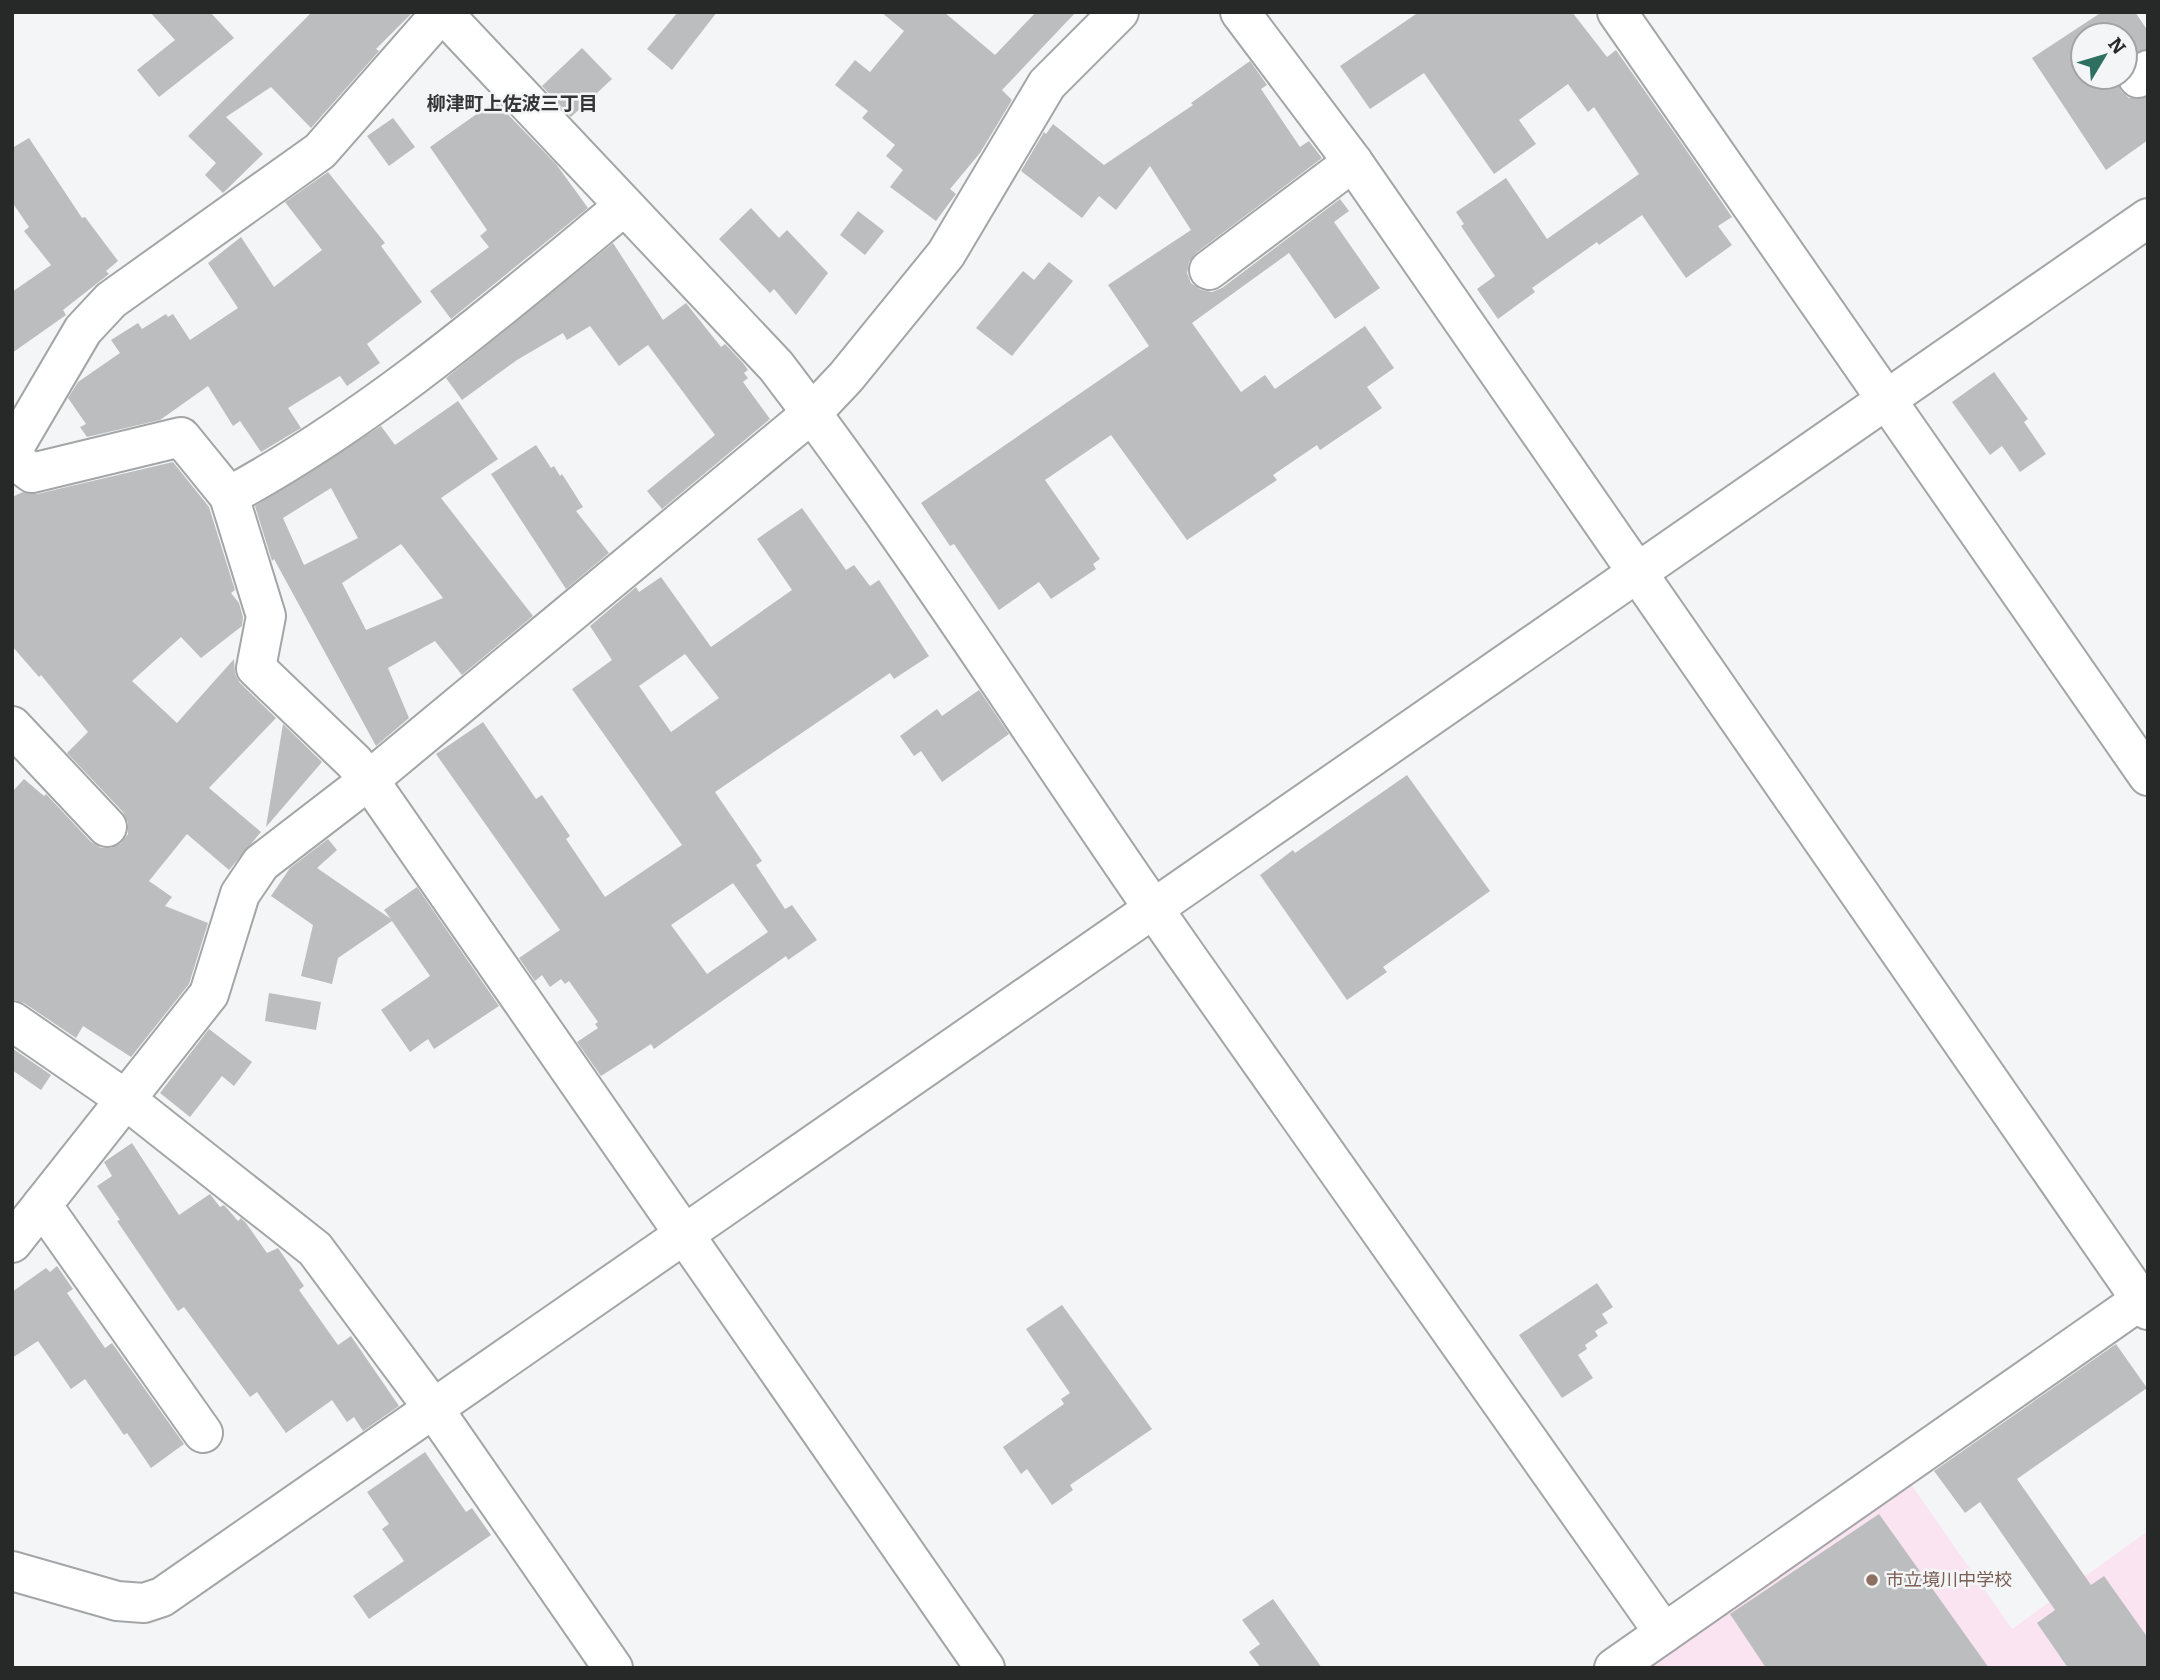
<svg xmlns="http://www.w3.org/2000/svg" width="2160" height="1680" font-family="Bitter,'Noto Sans JP',serif">
  <style>
    .education { fill: #fae4f2 }
    .building { fill: #bcbdbe; fill-rule: evenodd }
    .lines { fill: none; stroke-linecap: round; stroke-linejoin: round }
    .minor-casing { stroke: #a4a5a6; stroke-width: 42 }
    .minor { stroke: #fff; stroke-width: 38 }
    .education-dot { fill: #8d6e63; stroke: #f4f5f6; stroke-width: 2.5 }
    .labels { text-anchor: middle; dominant-baseline: central; stroke-width: 5; stroke-linejoin: round; paint-order: stroke }
    .education-label { font-size: 18px; fill: #785e54; stroke: #f4f5f6; text-anchor: start }
    .neighbourhood-label { font-size: 19px; font-weight: bold; fill: #343536; stroke: #f4f5f6 }
  </style>
  <rect width="100%" height="100%" fill="#f4f5f6"/>
  <path class="education" d="M1908 1480 2012 1629 2148 1531V1668H1641Z"/>
  <g class="building">
    <path d="M150 12H210L234 38 159 97 137 70 175 40Z"/>
    <path d="M312 12H413L376 49 379 51 311 128 271 87 226 117 263 154 223 193 205 175 216 163 188 136Z"/>
    <path d="M678 12H717L672 70 647 49Z"/>
    <path d="M881 12H944L995 55 1036 12H1076L1002 90 1012 100 980 153 950 189 956 194 936 221 890 187 903 170 886 156 895 145 862 118 868 111 835 85 855 60 870 72 904 31Z"/>
    <path d="M1419 12H1572L1607 57 1616 50 1680 141 1732 217 1718 226 1732 245 1686 278 1642 215 1599 245 1597 242 1532 288 1535 292 1498 319 1477 289 1495 276 1461 226 1464 224 1456 212 1506 178 1547 239 1639 174 1594 107 1588 112 1568 84 1519 120 1536 144 1494 174 1424 73 1370 109 1340 66Z"/>
    <path d="M2102 12H2135L2148 31V49L2125 60V35H2083V77H2117L2121 91 2129 98 2148 97V140L2106 170 2032 58Z"/>
    <path d="M582 48 612 79 571 117 542 86Z"/>
    <path d="M1250 61 1267 85 1261 89 1300 147 1309 141 1322 158 1196 253 1189 262 1187 273 1191 283 1201 290 1212 292 1222 288 1340 199 1349 211 1334 222 1380 288 1335 319 1289 253 1192 323 1241 392 1265 375 1275 389 1365 326 1394 368 1367 387 1382 408 1320 450 1317 445 1273 475 1277 480 1187 540 1111 435 1045 480 1100 559 1093 564 1096 569 1051 599 1039 582 999 610 954 544 950 546 921 503 1149 346 1108 285 1191 230 1150 166 1116 210 1099 196 1082 218 1021 171 1044 132 1046 134 1053 124 1104 165 1193 105 1191 103Z"/>
    <path d="M495 101 556 164 588 208 451 319 430 291 489 247 480 236 487 230 430 147Z"/>
    <path d="M393 118 415 147 389 166 367 136Z"/>
    <path d="M29 138 82 218 85 217 118 261 106 271 109 274 63 310 66 315 12 353V292L51 265 24 231 29 227 12 202V148Z"/>
    <path d="M328 172 385 243 381 246 422 302 367 344 380 363 347 386 340 376 288 408 301 428 261 452 240 421 233 426 208 386 160 420 87 437 80 427 86 424 68 398 78 382 120 353 111 340 138 323 142 329 166 314 168 317 173 314 190 340 238 308 208 263 241 237 274 287 322 250 285 202Z"/>
    <path d="M751 208 779 238 787 230 828 273 796 315 774 289 770 293 719 239Z"/>
    <path d="M858 211 884 231 865 255 840 235Z"/>
    <path d="M613 243 663 320 686 303 721 347 725 344 743 363 748 370 744 373 748 378 743 382 770 419 662 509 647 491 715 435 648 345 619 366 590 326 567 340 563 333 517 360 462 400 446 378Z"/>
    <path d="M1049 262 1073 281 1012 356 976 328 1023 271 1034 280Z"/>
    <path d="M1994 372 2028 419 2024 422 2046 454 2020 472 2002 446 1990 455 1952 402Z"/>
    <path d="M458 401 498 459 441 498 533 616 462 675 435 641 388 668 409 718 376 746 274 559 272 561 255 506 381 426 395 445ZM331 488 358 538 304 565 283 518ZM401 544 443 598 366 630 342 583Z"/>
    <path d="M536 445 551 468 554 466 560 476 562 474 583 507 576 511 609 553 566 589 491 474Z"/>
    <path d="M173 462 209 507 235 590 231 593 239 603 243 617 242 626 201 658 181 637 132 681 177 723 234 659 235 674 240 683 276 718 209 788 261 832 229 870 187 834 149 881 172 897 165 906 208 923 189 984 131 1057 83 1026 76 1038 24 1003 12 999V792L24 779 44 796 46 794 91 842 101 848H111L121 843 128 834V823L123 812 67 753 88 732 41 675 39 677 12 646V497L23 492 37 494Z"/>
    <path d="M802 508 846 570 854 565 870 586 879 580 929 656 894 679 890 673 715 792 762 861 756 865 785 909 792 905 817 940 788 960 786 956 654 1049 651 1044 601 1076 577 1042 598 1028 595 1024 598 1022 569 981 565 984 561 979 550 987 542 975 535 981 519 958 560 930 436 754 483 722 536 799 542 795 570 836 566 839 605 897 682 845 572 689 612 660 590 626 636 587 639 592 661 577 711 647 792 590 757 539ZM685 654 719 698 671 732 639 686ZM733 883 768 932 707 974 671 925Z"/>
    <path d="M979 690 1009 734 942 782 921 751 914 756 900 736 937 709 942 716Z"/>
    <path d="M283 724 322 762 266 827Z"/>
    <path d="M1407 775 1490 891 1383 967 1387 972 1347 1000 1260 875 1293 850 1295 853Z"/>
    <path d="M328 839 337 850 317 868 391 919 384 910 417 887 499 1006 434 1049 428 1039 410 1052 381 1010 430 976 392 921 338 958 332 984 301 976 313 925 271 896 290 868Z"/>
    <path d="M269 993 321 1002 316 1030 265 1021Z"/>
    <path d="M209 1029 252 1062 234 1086 222 1076 190 1117 160 1093Z"/>
    <path d="M12 1048 51 1075 41 1090 12 1070Z"/>
    <path d="M132 1143 179 1215 210 1194 220 1207 224 1205 238 1221 241 1218 246 1223 267 1253 278 1248 304 1286 299 1290 338 1345 351 1336 399 1406 363 1431 354 1417 347 1422 332 1400 286 1433 257 1392 250 1397 184 1307 178 1311 117 1221 120 1220 97 1186 112 1176 104 1162Z"/>
    <path d="M57 1266 73 1289 67 1293 105 1348 112 1343 184 1444 151 1468 127 1433 124 1435 85 1379 71 1389 38 1341 12 1358V1292L46 1268 50 1272Z"/>
    <path d="M1597 1283 1613 1307 1602 1314 1608 1323 1595 1331 1598 1336 1585 1345 1587 1349 1578 1355 1593 1378 1562 1398 1519 1335Z"/>
    <path d="M1062 1305 1152 1429 1070 1485 1073 1490 1052 1505 1027 1469 1021 1474 1003 1447 1064 1404 1061 1399 1070 1393 1026 1329Z"/>
    <path d="M2116 1344 2147 1388 2017 1479 2091 1585 2104 1576 2148 1638V1668H2068L2037 1623 2055 1610 1980 1502 1965 1513 1934 1471Z"/>
    <path d="M425 1452 466 1512 472 1508 491 1535 369 1619 353 1596 404 1561 382 1529 389 1524 367 1492Z"/>
    <path d="M1879 1514 1989 1668H1766L1730 1614Z"/>
    <path d="M1273 1599 1290 1623 1322 1668H1261L1249 1652 1260 1644 1242 1620Z"/>
  </g>
  <g class="lines">
    <defs>
      <g id="minor">
        <path d="M442 12 776 366C910 541 1028 727 1153 908 1322 1151 1494 1392 1664 1633"/>
        <path d="M1240 12 1353 162 2148 1310"/>
        <path d="M1617 12 2148 776"/>
        <path d="M2138 78 2148 70"/>
        <path d="M1209 270 1353 162"/>
        <path d="M12 451 83 330 111 300 320 151 442 12"/>
        <path d="M12 458 32 473 181 437 229 496 266 616 256 668 354 762 369 780 985 1668"/>
        <path d="M229 496C373 418 498 310 623 207"/>
        <path d="M12 726 107 827"/>
        <path d="M12 1021 125 1099 315 1249 433 1408 613 1668"/>
        <path d="M42 1205 203 1433"/>
        <path d="M12 1243 209 994 240 894 261 863 369 780 812 413 846 377 946 254 1047 84 1119 12"/>
        <path d="M12 1571 117 1601 144 1603 162 1597 2148 218"/>
        <path d="M1614 1668 2148 1295"/>
      </g>
    </defs>
    <use href="#minor" class="minor-casing"/>
    <use href="#minor" class="minor"/>
  </g>
  <circle class="education-dot" cx="1872" cy="1580" r="7"/>
  <g class="labels">
    <g class="education-label">
      <text x="1886" y="1580">市立境川中学校</text>
    </g>
    <g class="neighbourhood-label">
      <text x="512" y="103">柳津町上佐波三丁目</text>
    </g>
  </g>
  <rect width="2160" height="1680" fill="none" stroke="#272828" stroke-width="28"/>
  <g transform="translate(2104 56) rotate(52)"><circle r="33" fill="#f4f5f6" stroke="#a2a3a4" stroke-width="2"/>
  <path d="M0-5L12 26L0 18L-12 26Z" fill="#2d7061"/>
  <text y="-10" font-size="19" font-weight="bold" text-anchor="middle" fill="#272828">N</text>
  </g>
</svg>
